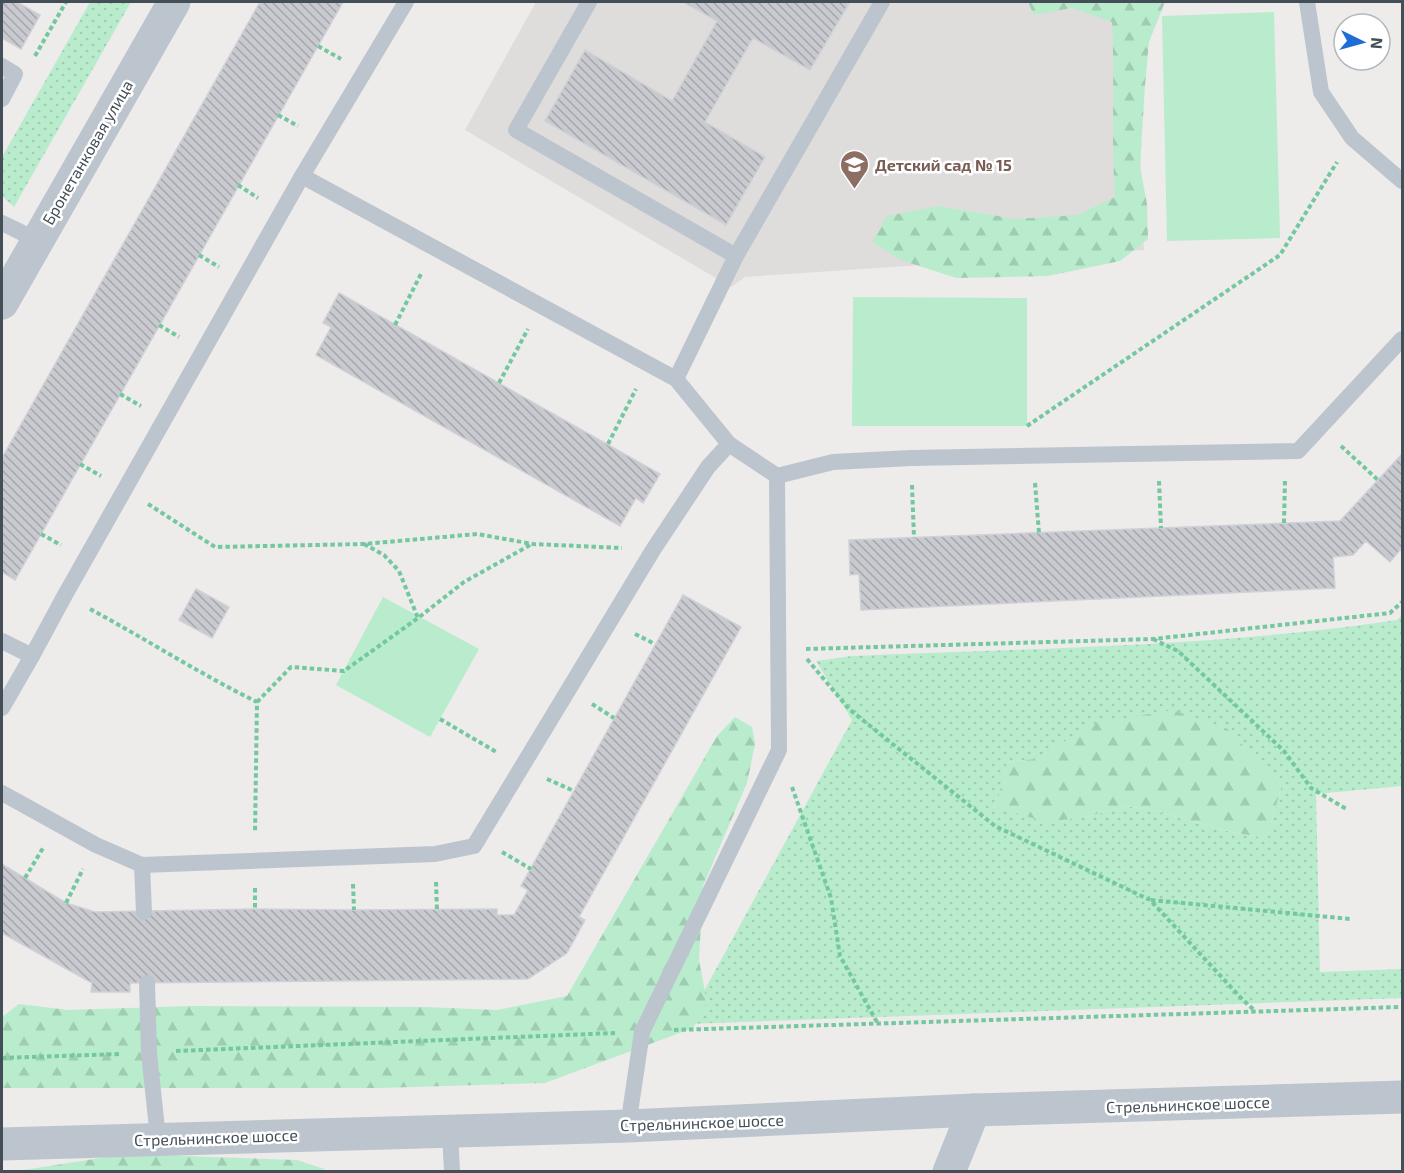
<svg xmlns="http://www.w3.org/2000/svg" width="1404" height="1173" font-family="'Exo 2',sans-serif">
  <style>
    .education { fill: #dfdcdc }
    .grass { fill: url(#grass-dots); fill-rule: evenodd }
    .forest { fill: url(#forest-firs) }
    .green { fill: #b9eccd }
    .building { fill: url(#building-back-hatch); stroke: #cfd1d7; stroke-width: 1.5 }
    .lines { fill: none; stroke-linecap: round; stroke-linejoin: round }
    .path { stroke: #73c89f; stroke-width: 4; stroke-dasharray: 4.5 3; stroke-linecap: butt }
    .lane { stroke: #bcc5cd; stroke-width: 16 }
    .street { stroke: #bcc5cd; stroke-width: 33 }
    .labels { text-anchor: middle; dominant-baseline: central; stroke-width: 5; stroke-linejoin: round; paint-order: stroke }
    .street-label { font-size: 16px; fill: #444e57; stroke: #fff }
    .education-label { font-size: 16px; font-weight: bold; fill: #785e54; stroke: #fff; text-anchor: start }
  </style>
  <defs>
    <pattern id="grass-dots" width="8" height="8" patternUnits="userSpaceOnUse" patternTransform="scale(1.5)"><rect width="8" height="8" fill="#b9eccd"/><path d="M2 2h.1M6 6h.1" fill="none" stroke="#a0ccb2" stroke-width="1.8" stroke-linecap="round"/></pattern>
    <pattern id="forest-firs" width="22" height="20" patternUnits="userSpaceOnUse" patternTransform="scale(1.5)"><rect width="22" height="20" fill="#b9eccd"/><path d="M5 1l3.5 6h-7zM16 11l3.5 6h-7z" fill="#a0ccb2"/></pattern>
    <pattern id="building-back-hatch" width="6" height="6" patternUnits="userSpaceOnUse" patternTransform="scale(1.5)"><rect width="6" height="6" fill="#c8cad0"/><path d="M-1 5l2 2M0 0l6 6M5-1l2 2" fill="none" stroke="#a4a6ac"/></pattern>
  </defs>
  <rect width="100%" height="100%" fill="#eeebeb"/>
  <path class="education" d="M536 2H1134L1144 250 745 277 731 287 465 130Z"/>
  <g class="grass">
    <path d="M90 2H131L14 207 2 196V157Z"/>
    <path d="M1402 615V786L1316 794 1320 972 1402 969V998L686 1024 852 720 816 661 852 656C1033 648 1217 647 1397 620ZM1034 759 1281 788 1267 838 1231 832 1155 811 1127 806 1086 817 1007 762Z"/>
  </g>
  <g class="forest">
    <path d="M1028 2H1165L1149 42 1145 85 1140 167 1147 204 1148 239 1120 261 1048 276 956 278 901 260 872 242 887 216 938 206 1016 219 1077 215 1115 197C1111 139 1115 80 1112 22L1071 8 1034 15Z"/>
    <path d="M1173 710 1228 729 1281 788 1267 838 1231 832 1155 811 1127 806 1086 817 1045 822 996 807 1007 762 1034 759 1096 723Z"/>
    <path d="M735 717 752 727 755 744 747 783 703 886 699 960 707 1003 693 1028 545 1083 380 1088H2V1017L19 1004 68 1010 189 1006 425 1007 497 1010 567 996 717 736Z"/>
    <path d="M126 1154 297 1160 324 1169 325 1171 11 1172Z"/>
  </g>
  <g class="green">
    <path d="M1274 12 1280 238 1167 241 1162 16Z"/>
    <path d="M853 297 1027 298V426H852Z"/>
    <path d="M383 597 479 649 430 737 336 685Z"/>
  </g>
  <g class="building">
    <path d="M2 2H17L40 15 21 49 2 38Z"/>
    <path d="M260 2H343L15 580 2 572V458Z"/>
    <path d="M683 2H850L810 70 753 38 705 122 765 157 726 225 545 121 585 50 672 101 717 21Z"/>
    <path d="M339 293 660 474 643 503 636 498 620 526 316 355 331 327 323 323Z"/>
    <path d="M1402 454V548L1390 562 1366 541 1353 555 1333 557 1335 588 861 610 859 574 850 575 849 540 1340 521Z"/>
    <path d="M196 589 229 607 212 638 179 620Z"/>
    <path d="M683 595 741 627 579 917 585 920 567 953 528 979 130 983V992H91L92 983 2 933V864L66 903 95 912 255 909 354 910 497 909V915H514L528 890 521 886Z"/>
  </g>
  <g class="lines">
    <g class="path">
      <path d="M318 46 341 59"/>
      <path d="M35 56 66 2"/>
      <path d="M278 115 298 126"/>
      <path d="M238 185 258 198"/>
      <path d="M199 255 219 267"/>
      <path d="M159 325 179 337"/>
      <path d="M395 325 422 272"/>
      <path d="M499 383 528 329"/>
      <path d="M120 394 141 406"/>
      <path d="M1027 426 1280 255 1337 162"/>
      <path d="M608 444 636 389"/>
      <path d="M1341 446 1378 480"/>
      <path d="M80 464 101 476"/>
      <path d="M1159 481 1161 528"/>
      <path d="M1035 483 1039 533"/>
      <path d="M912 485 914 538"/>
      <path d="M148 504 215 547 364 544 477 534 533 544 622 548"/>
      <path d="M1284 523 1285 479"/>
      <path d="M41 534 61 545"/>
      <path d="M364 544 384 555 399 571 418 618 464 582 532 544"/>
      <path d="M90 609C146 639 200 674 257 702L255 833"/>
      <path d="M635 634 655 644"/>
      <path d="M1153 639 1178 651 1284 751 1311 788 1348 810"/>
      <path d="M806 649 1153 639 1390 613 1402 602"/>
      <path d="M807 659 849 709 995 826 1150 900 1243 1000 1255 1011"/>
      <path d="M257 702 291 667 344 671 418 618"/>
      <path d="M592 704 614 718"/>
      <path d="M440 719 498 753"/>
      <path d="M547 779 574 791"/>
      <path d="M792 787 831 898 840 956 878 1024"/>
      <path d="M502 852 531 869"/>
      <path d="M25 878 43 848"/>
      <path d="M436 882 437 910"/>
      <path d="M353 884 354 910"/>
      <path d="M255 888V909"/>
      <path d="M1151 900 1350 919"/>
      <path d="M66 903 83 869"/>
      <path d="M674 1030 1402 1007"/>
      <path d="M176 1051 615 1033"/>
      <path d="M2 1058 121 1054"/>
    </g>
    <g class="lane">
      <path d="M589 2 516 130 736 256"/>
      <path d="M1307 2 1321 92 1352 138 1402 181"/>
      <path d="M2 66 15 74 2 99"/>
      <path d="M302 176 676 379 729 444 777 476"/>
      <path d="M2 223 37 240"/>
      <path d="M676 379 736 256 882 2"/>
      <path d="M2 641 32 656"/>
      <path d="M2 708 32 656 65 595 302 176 406 2"/>
      <path d="M2 793 96 845 142 865 435 854 474 846 653 550 708 467 729 444"/>
      <path d="M142 865 144 912"/>
      <path d="M147 983 149 1053 158 1138"/>
      <path d="M628 1126 642 1032 779 750 777 476 833 462 911 458 1298 451 1402 339"/>
      <path d="M450 1131 452 1172"/>
    </g>
    <g class="street">
      <path d="M2 303 174 2"/>
      <path d="M2 1144 628 1126 974 1110 1402 1097"/>
      <path d="M949 1172 974 1110"/>
    </g>
  </g>
  <defs>
    <symbol id="school-pin" viewBox="-11 -11 22 30"><path d="M0 17L-7.5 6A9.5 9.5 0 1 1 7.5 6Z" fill="#8d6e63" stroke="#fff"/><path d="M0-5L7-2L0 1L-7-2ZM-4 1L0 2.5L4 1V4Q0 6-4 4Z" fill="#fff"/></symbol>
  </defs>
  <g fill-rule="evenodd">
    <use href="#school-pin" x="838" y="148" width="33" height="45"/>
  </g>
  <g class="labels">
    <g class="street-label">
      <text transform="translate(87 152) rotate(-60)">Бронетанковая улица</text>
      <text transform="translate(1188 1104) rotate(-2)">Стрельнинское шоссе</text>
      <text transform="translate(702 1122) rotate(-2)">Стрельнинское шоссе</text>
      <text transform="translate(216 1137) rotate(-2)">Стрельнинское шоссе</text>
    </g>
    <g class="education-label">
      <text x="875" y="164">Детский сад № 15</text>
    </g>
  </g>
  <rect width="1404" height="1173" fill="none" stroke="#444e57" stroke-width="6"/>
  <g transform="translate(1362 42) rotate(95)"><circle r="28" fill="#ffffff" stroke="#b4b8bc" stroke-width="1.5"/>
  <path d="M0-4.5L10 22L0 15L-10 22Z" fill="#1f6cd4"/>
  <text y="-9" font-size="16" font-weight="bold" text-anchor="middle" fill="#444e57">N</text>
  </g>
</svg>
